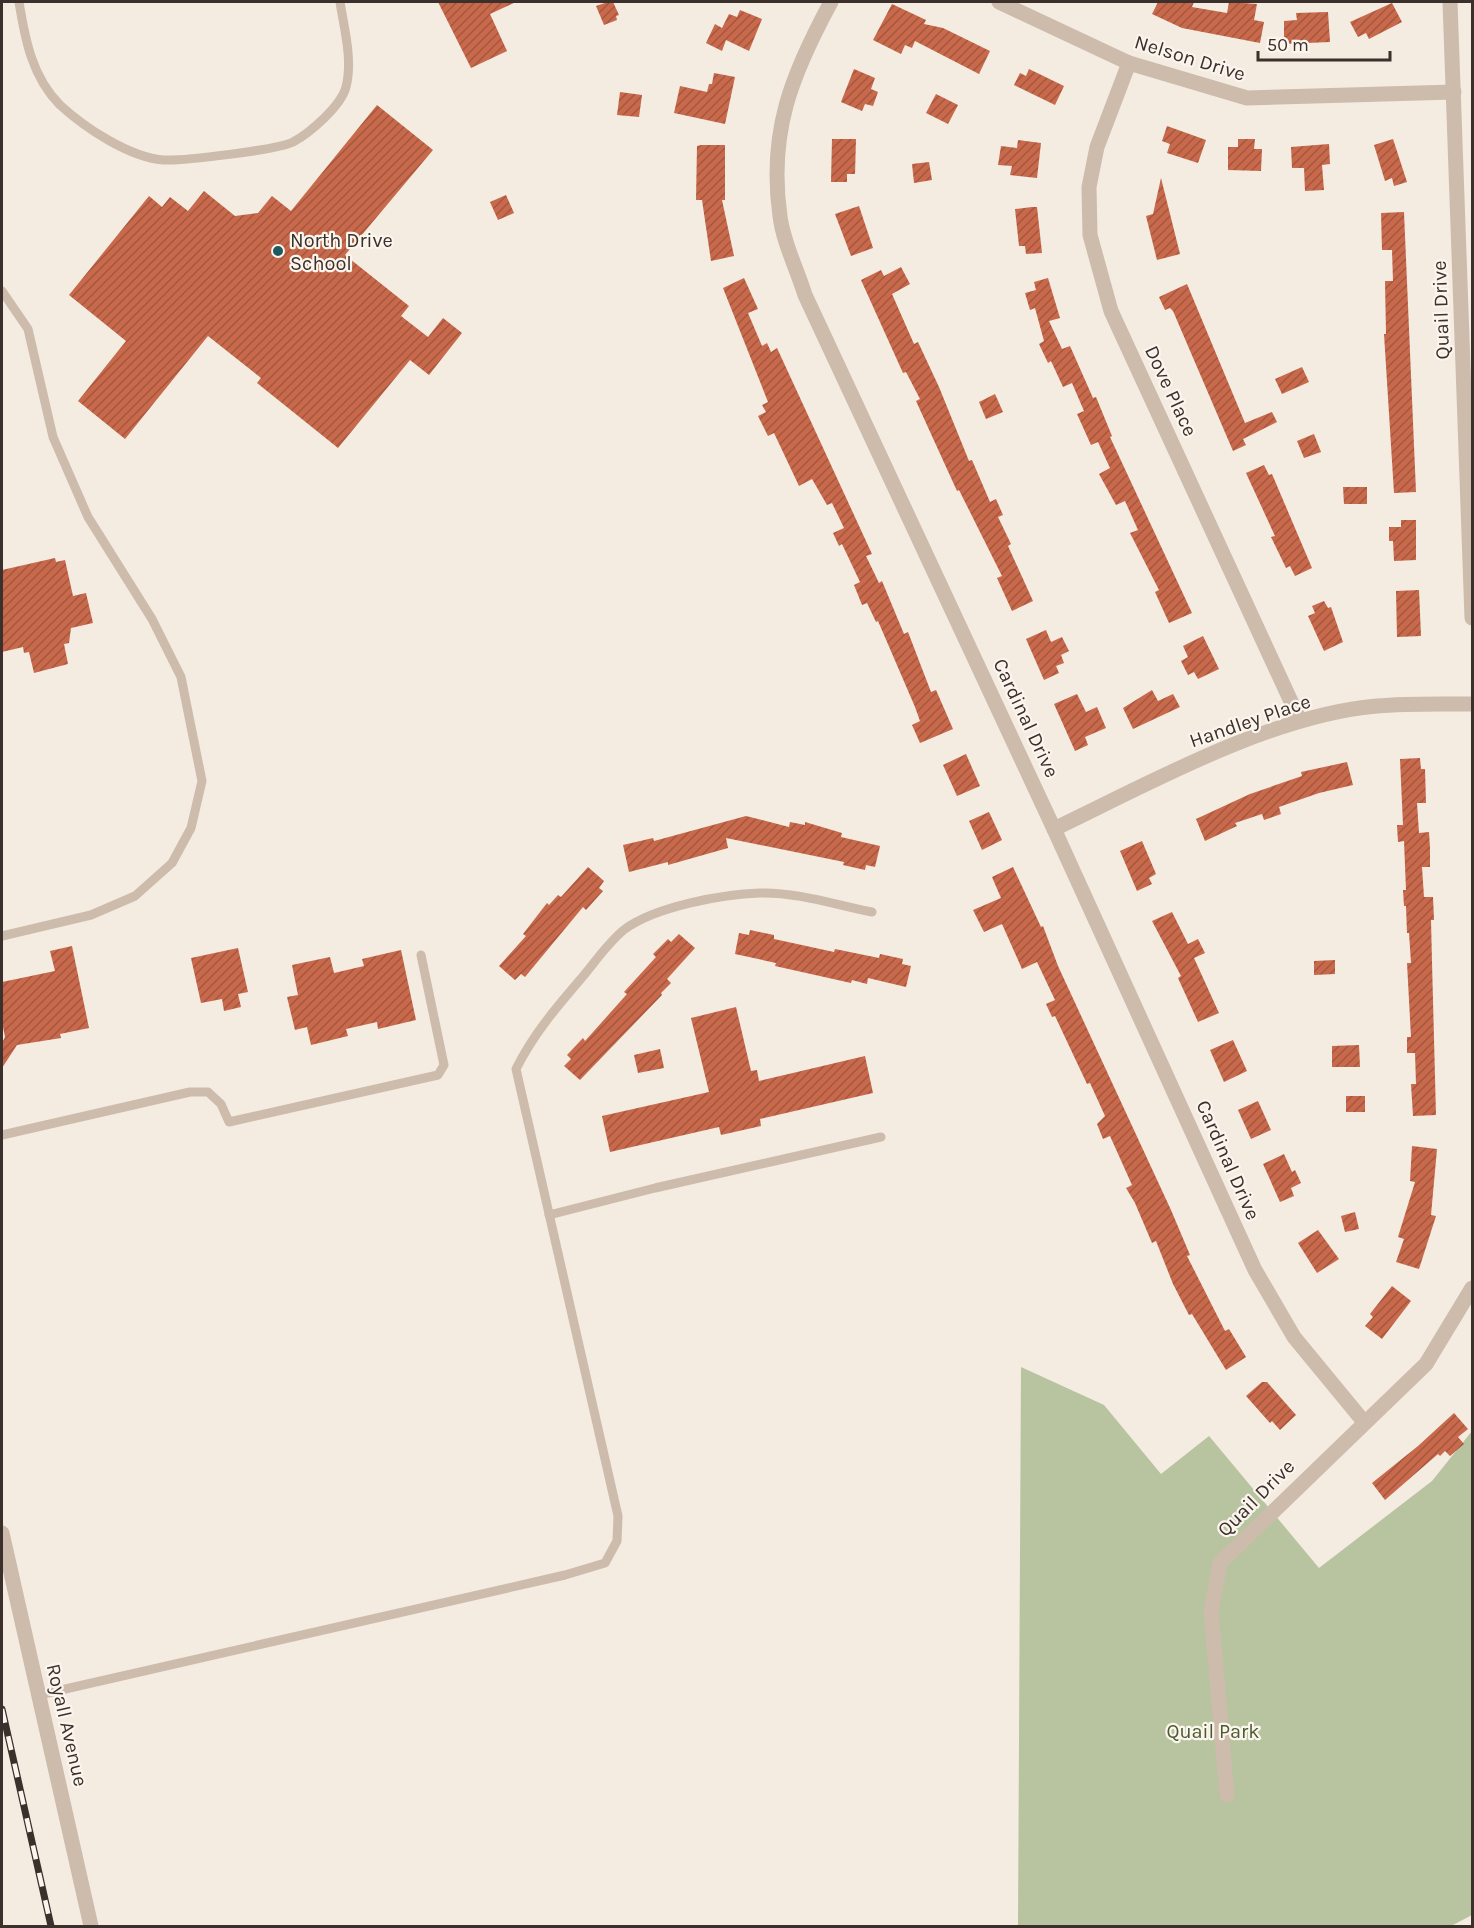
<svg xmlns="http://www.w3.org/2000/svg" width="1474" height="1928" font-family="Karla,sans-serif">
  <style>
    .green { fill: #b8c4a0 }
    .building { fill: url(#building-hatch) }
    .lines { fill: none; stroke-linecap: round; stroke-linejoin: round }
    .service { stroke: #cdbbac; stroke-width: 9 }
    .minor { stroke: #cdbbac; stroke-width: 15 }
    .tertiary { stroke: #cdbbac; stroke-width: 15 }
    .rail-casing { stroke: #3b302b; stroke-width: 7 }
    .rail { stroke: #fbf5ee; stroke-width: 4.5; stroke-dasharray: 14; stroke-linecap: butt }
    .poi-dot { fill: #1f5a5e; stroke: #fbf5ee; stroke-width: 2 }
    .labels { text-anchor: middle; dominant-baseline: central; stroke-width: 4.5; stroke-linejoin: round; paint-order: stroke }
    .street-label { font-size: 20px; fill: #3b302b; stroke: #fbf5ee }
    .poi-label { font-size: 20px; fill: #3b302b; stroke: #fbf5ee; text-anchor: start }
    .park-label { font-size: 20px; fill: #4a5a2e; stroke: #fbf5ee }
  </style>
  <defs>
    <pattern id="building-hatch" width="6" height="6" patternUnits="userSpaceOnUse" patternTransform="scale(1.5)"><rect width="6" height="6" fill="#c8694b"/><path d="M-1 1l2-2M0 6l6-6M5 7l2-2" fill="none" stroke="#a4573f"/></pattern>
  </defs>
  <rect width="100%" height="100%" fill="#f4ebe1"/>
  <path class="green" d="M1021 1367 1104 1405 1161 1474 1209 1436 1319 1568 1432 1481 1472 1431V1915L1451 1926H1018Z"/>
  <g class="building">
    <path d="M438 2H516L490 14 507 51 471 68Z"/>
    <path d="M608 2H613L619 15 616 16 617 20 604 25 596 6Z"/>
    <path d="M1158 2H1194L1192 7 1227 13 1229 2 1257 4 1254 20 1264 22 1260 43 1182 28 1152 14Z"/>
    <path d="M1392 3 1402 22 1369 39 1366 33 1358 37 1350 22Z"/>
    <path d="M892 4 926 20 924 24 943 28 990 51 979 74 915 41 912 48 905 45 901 54 873 40Z"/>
    <path d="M740 10 762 19 749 51 726 40 722 51 706 43 715 24 722 28 729 14 737 17Z"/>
    <path d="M1328 12 1330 42 1284 44V21L1297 20 1296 13Z"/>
    <path d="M854 69 875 78 871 89 878 92 873 106 865 104 862 111 841 102Z"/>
    <path d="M1029 69 1064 86 1055 105 1014 85 1020 73 1026 76Z"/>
    <path d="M714 73 735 77 725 124 674 113 680 86 707 92 709 84H712Z"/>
    <path d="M620 92 642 95 639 117 617 115Z"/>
    <path d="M936 94 958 105 948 124 926 113Z"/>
    <path d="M377 105 433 150 345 255 409 306 401 316 428 337 443 318 462 333 429 375 410 360 338 448 257 383 261 378 208 336 125 439 78 401 126 341 69 295 149 196 162 207 170 197 188 211 204 191 235 216 258 213 272 196 291 211Z"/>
    <path d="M1167 126 1206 140 1198 163 1167 153 1170 144 1162 141Z"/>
    <path d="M832 139H856L855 174H847V182H831Z"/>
    <path d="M1238 139H1255L1254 149H1262L1261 171 1228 170V147H1238Z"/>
    <path d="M1393 139 1407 182 1394 186 1392 178 1385 181 1374 145Z"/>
    <path d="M1018 140 1041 143 1037 178 1010 175 1012 166 998 165 1001 146 1017 148Z"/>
    <path d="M1329 144 1330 164 1322 165 1324 190 1305 191 1304 168H1292L1291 147Z"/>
    <path d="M701 145H725V200H722L734 256 711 261 702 200H696L697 146Z"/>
    <path d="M929 162 932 180 914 183 912 164Z"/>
    <path d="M1161 178 1180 254 1157 260 1146 216 1153 214Z"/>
    <path d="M506 195 514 213 498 220 490 202Z"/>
    <path d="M859 206 873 248 851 256 835 214Z"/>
    <path d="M1032 207H1037L1042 253 1026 254 1025 246H1019L1015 209Z"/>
    <path d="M1404 212 1416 492 1394 493 1384 334H1386L1385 281H1393L1392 250H1382L1381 213Z"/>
    <path d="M901 267 910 284 892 294 914 344 918 342 939 387 969 461 972 460 990 502 996 499 1003 515 998 517 1011 544 1008 546 1033 601 1012 611 997 578 1002 576 959 490 957 491 916 401 920 399 906 372 903 373 861 280 881 270 884 276Z"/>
    <path d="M744 278 758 309 748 313 762 346 767 343 771 352 777 348 872 554 866 556 879 583 882 581 904 634 908 632 931 692 936 690 953 729 920 743 912 725 920 721 915 707 878 621 876 622 867 603 862 605 854 585 860 582 842 544 839 546 833 533 844 528 832 503 827 505 812 479 799 486 774 433 768 436 758 416 766 412 762 405 768 402 723 288Z"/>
    <path d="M1048 278 1060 318 1049 321 1062 349 1070 346 1093 398 1096 397 1112 436 1110 437 1192 613 1169 623 1155 592 1159 590 1130 533 1138 530 1125 501 1116 505 1099 474 1110 468 1098 442 1091 445 1077 414 1084 411 1072 383 1063 387 1051 361 1048 363 1039 344 1044 341 1035 308 1030 310 1025 293 1036 290 1034 282Z"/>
    <path d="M1187 284 1245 423 1272 412 1277 422 1243 439 1246 445 1233 451 1173 311 1170 308 1165 310 1159 297Z"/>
    <path d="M1302 367 1309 382 1282 394 1275 379Z"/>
    <path d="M995 394 1003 412 986 419 979 402Z"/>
    <path d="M1314 434 1321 452 1304 458 1297 441Z"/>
    <path d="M1264 465 1269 475 1272 474 1312 568 1295 576 1290 566 1286 568 1271 537 1275 536 1246 473Z"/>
    <path d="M1343 487H1367V504H1344Z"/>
    <path d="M1401 520H1416V560L1394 561 1393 541H1389V527H1401Z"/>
    <path d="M55 558 56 562 65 560 73 596 86 593 93 623 71 628 69 643 64 644 68 664 34 673 29 652 24 653 23 647 2 652V570Z"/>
    <path d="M1419 590 1421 636 1397 637 1396 591Z"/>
    <path d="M1324 601 1328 608 1331 607 1343 642 1324 651 1308 616 1315 613 1312 606Z"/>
    <path d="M1046 630 1051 642 1062 637 1069 651 1061 655 1064 663 1056 666 1059 673 1044 680 1026 639Z"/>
    <path d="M1203 636 1219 669 1198 679 1194 672 1188 675 1181 661 1188 657 1183 646Z"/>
    <path d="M1152 690 1158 701 1173 694 1180 707 1133 729 1123 708Z"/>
    <path d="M1077 694 1086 712 1097 707 1106 728 1085 737 1088 745 1075 751 1054 704Z"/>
    <path d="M966 754 980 786 957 796 943 765Z"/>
    <path d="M1420 758 1421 769H1425L1426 803H1417L1419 833 1429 832 1430 848V867H1422L1424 897H1433L1434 920H1431L1432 962 1436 1115 1413 1116 1411 1084H1416L1415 1053H1407V1037H1411L1407 963H1411L1409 933H1407L1406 906H1404L1403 890H1406L1404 841 1398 842 1397 825H1403L1400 759Z"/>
    <path d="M1347 762 1353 785 1319 793 1279 807 1281 814 1264 820 1262 814 1235 823 1237 826 1205 841 1196 819 1250 794 1302 776 1301 772Z"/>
    <path d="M989 812 1002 840 982 850 969 821Z"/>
    <path d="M746 816 789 827 790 822 805 825V822L842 833 841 837 880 846 875 867 866 865 865 870 843 865 844 862 726 838 728 848 668 865V862L629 872 623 845 653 838 654 841Z"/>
    <path d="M1142 841 1156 874 1149 878 1152 884 1137 891 1120 851Z"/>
    <path d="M588 867 604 881 599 888 603 891 586 910 583 907 525 977 521 974 515 980 499 966 526 936 523 934 547 903 549 905 558 895 561 897Z"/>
    <path d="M1013 867 1041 927 1043 926 1058 966 1171 1210 1190 1255 1187 1256 1225 1331 1229 1329 1246 1357 1226 1370 1192 1314 1189 1315 1173 1284 1156 1241 1152 1243 1135 1203 1126 1188 1132 1185 1110 1136 1103 1139 1097 1124 1105 1116 1090 1083 1087 1084 1055 1016 1052 1017 1046 1004 1055 1000 1037 962 1022 969 1002 924 984 932 973 910 1001 898 992 877Z"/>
    <path d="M1172 912 1188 944 1198 939 1205 953 1194 958 1219 1013 1198 1022 1178 978 1181 976 1152 921Z"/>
    <path d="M750 930 774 935V939L834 952 835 949 879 958 880 954 903 959 902 964 911 966 906 987 868 978 867 984 852 980 851 983 775 966 776 963 735 954 739 933 749 935Z"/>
    <path d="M679 934 695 948 667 979 671 983 661 993 662 995 580 1080 564 1066 571 1059 567 1055 583 1038 585 1041 627 994 624 992 656 957 653 954 668 939 671 942Z"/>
    <path d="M72 946 89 1028 60 1034 61 1038 17 1045 2 1068V1043L5 1037 2 1022V982L55 971 50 951Z"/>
    <path d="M238 948 248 992 238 994 241 1007 224 1011 222 999 201 1003 191 958Z"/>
    <path d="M401 950 416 1020 378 1029 377 1022 346 1029 348 1036 311 1045 307 1027 295 1030 287 997 298 995 292 965 330 957 334 973 364 966 362 959Z"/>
    <path d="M1335 960V974L1314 975V961Z"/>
    <path d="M736 1007 751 1071 757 1070 759 1081 865 1056 873 1093 760 1119 761 1126 721 1135 719 1127 610 1152 602 1116 709 1092 691 1018Z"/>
    <path d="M1233 1040 1247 1071 1224 1082 1210 1050Z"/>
    <path d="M1359 1045 1360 1067H1332V1046Z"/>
    <path d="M660 1049 664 1068 638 1073 634 1055Z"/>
    <rect x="1346" y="1096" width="19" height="16"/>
    <path d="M1258 1101 1271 1130 1251 1139 1238 1110Z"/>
    <path d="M1412 1146 1437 1149 1431 1215 1436 1216 1419 1269 1396 1262 1404 1239 1398 1237 1415 1182 1410 1181Z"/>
    <path d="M1284 1154 1292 1172 1295 1170 1301 1183 1291 1188 1294 1196 1280 1202 1263 1164Z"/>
    <path d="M1355 1212 1359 1229 1345 1232 1341 1216Z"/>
    <path d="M1318 1230 1339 1259 1317 1273 1298 1243Z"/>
    <path d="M1392 1286 1411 1301 1382 1339 1365 1326 1373 1317 1370 1314Z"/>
    <path d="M1262 1382H1267L1296 1415 1280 1430 1272 1421 1270 1423 1246 1396Z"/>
    <path d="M1454 1413 1468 1429 1458 1437 1464 1444 1450 1456 1445 1451 1440 1456 1438 1454 1385 1500 1372 1483 1418 1446Z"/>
  </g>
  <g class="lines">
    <g class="service">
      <path d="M19 2C25 39 32 77 60 105 85 128 129 157 163 160 183 161 277 150 293 142 310 133 341 106 346 87 353 60 344 28 340 2"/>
      <path d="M2 291 28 329 53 437 88 517 152 619 181 677 202 781 191 828 172 863 135 896 91 915 2 936"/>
      <path d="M2 1135 190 1092H208L221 1104 229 1122 438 1075 444 1065 421 955"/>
      <path d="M549 1215 655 1188 881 1137"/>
      <path d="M39 1695 565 1575 605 1563 617 1541 618 1516 516 1069C533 1035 555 1009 579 981 593 965 608 942 625 929 655 907 722 894 760 893 797 892 836 905 872 912"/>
    </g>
    <g class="minor">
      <path d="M831 2C792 74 768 132 780 216 783 242 797 269 805 295L1054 829 1255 1270 1294 1337 1364 1422"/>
      <path d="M999 2 1129 63 1247 98 1454 92"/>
      <path d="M1450 2 1472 618"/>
      <path d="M1129 63 1097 147 1089 187 1090 235 1111 311 1300 721"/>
      <path d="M1054 829C1150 783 1271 715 1377 706 1408 703 1441 704 1472 704"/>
      <path d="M1227 1795 1211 1611 1220 1563 1426 1364 1472 1288"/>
    </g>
    <path class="tertiary" d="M2 1533 91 1926"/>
    <defs>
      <path id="rail" d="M2 1709 51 1926"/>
    </defs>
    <use href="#rail" class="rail-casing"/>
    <use href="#rail" class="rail"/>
  </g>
  <circle class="poi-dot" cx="278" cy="251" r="6"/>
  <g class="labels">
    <g class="street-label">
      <text transform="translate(1190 58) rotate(17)">Nelson Drive</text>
      <text transform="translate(1441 310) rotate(-92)">Quail Drive</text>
      <text transform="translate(1171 391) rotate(65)">Dove Place</text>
      <text transform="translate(1026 718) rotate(65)">Cardinal Drive</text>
      <text transform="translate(1250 721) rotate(-19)">Handley Place</text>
      <text transform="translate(1228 1160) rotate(66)">Cardinal Drive</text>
      <text transform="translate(1256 1498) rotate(-45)">Quail Drive</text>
      <text transform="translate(67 1725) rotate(77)">Royall Avenue</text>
    </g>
    <g class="poi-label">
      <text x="290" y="240">North Drive<tspan x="290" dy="23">School</tspan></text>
    </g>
    <g class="park-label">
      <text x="1213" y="1731">Quail Park</text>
    </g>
  </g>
  <rect width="1474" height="1928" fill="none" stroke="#3b302b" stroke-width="6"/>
  <path d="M1258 51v9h132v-9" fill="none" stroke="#3b302b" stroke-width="3"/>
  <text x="1267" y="51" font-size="18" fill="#3b302b" stroke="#fbf5ee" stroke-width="4.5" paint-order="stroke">50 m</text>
</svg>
